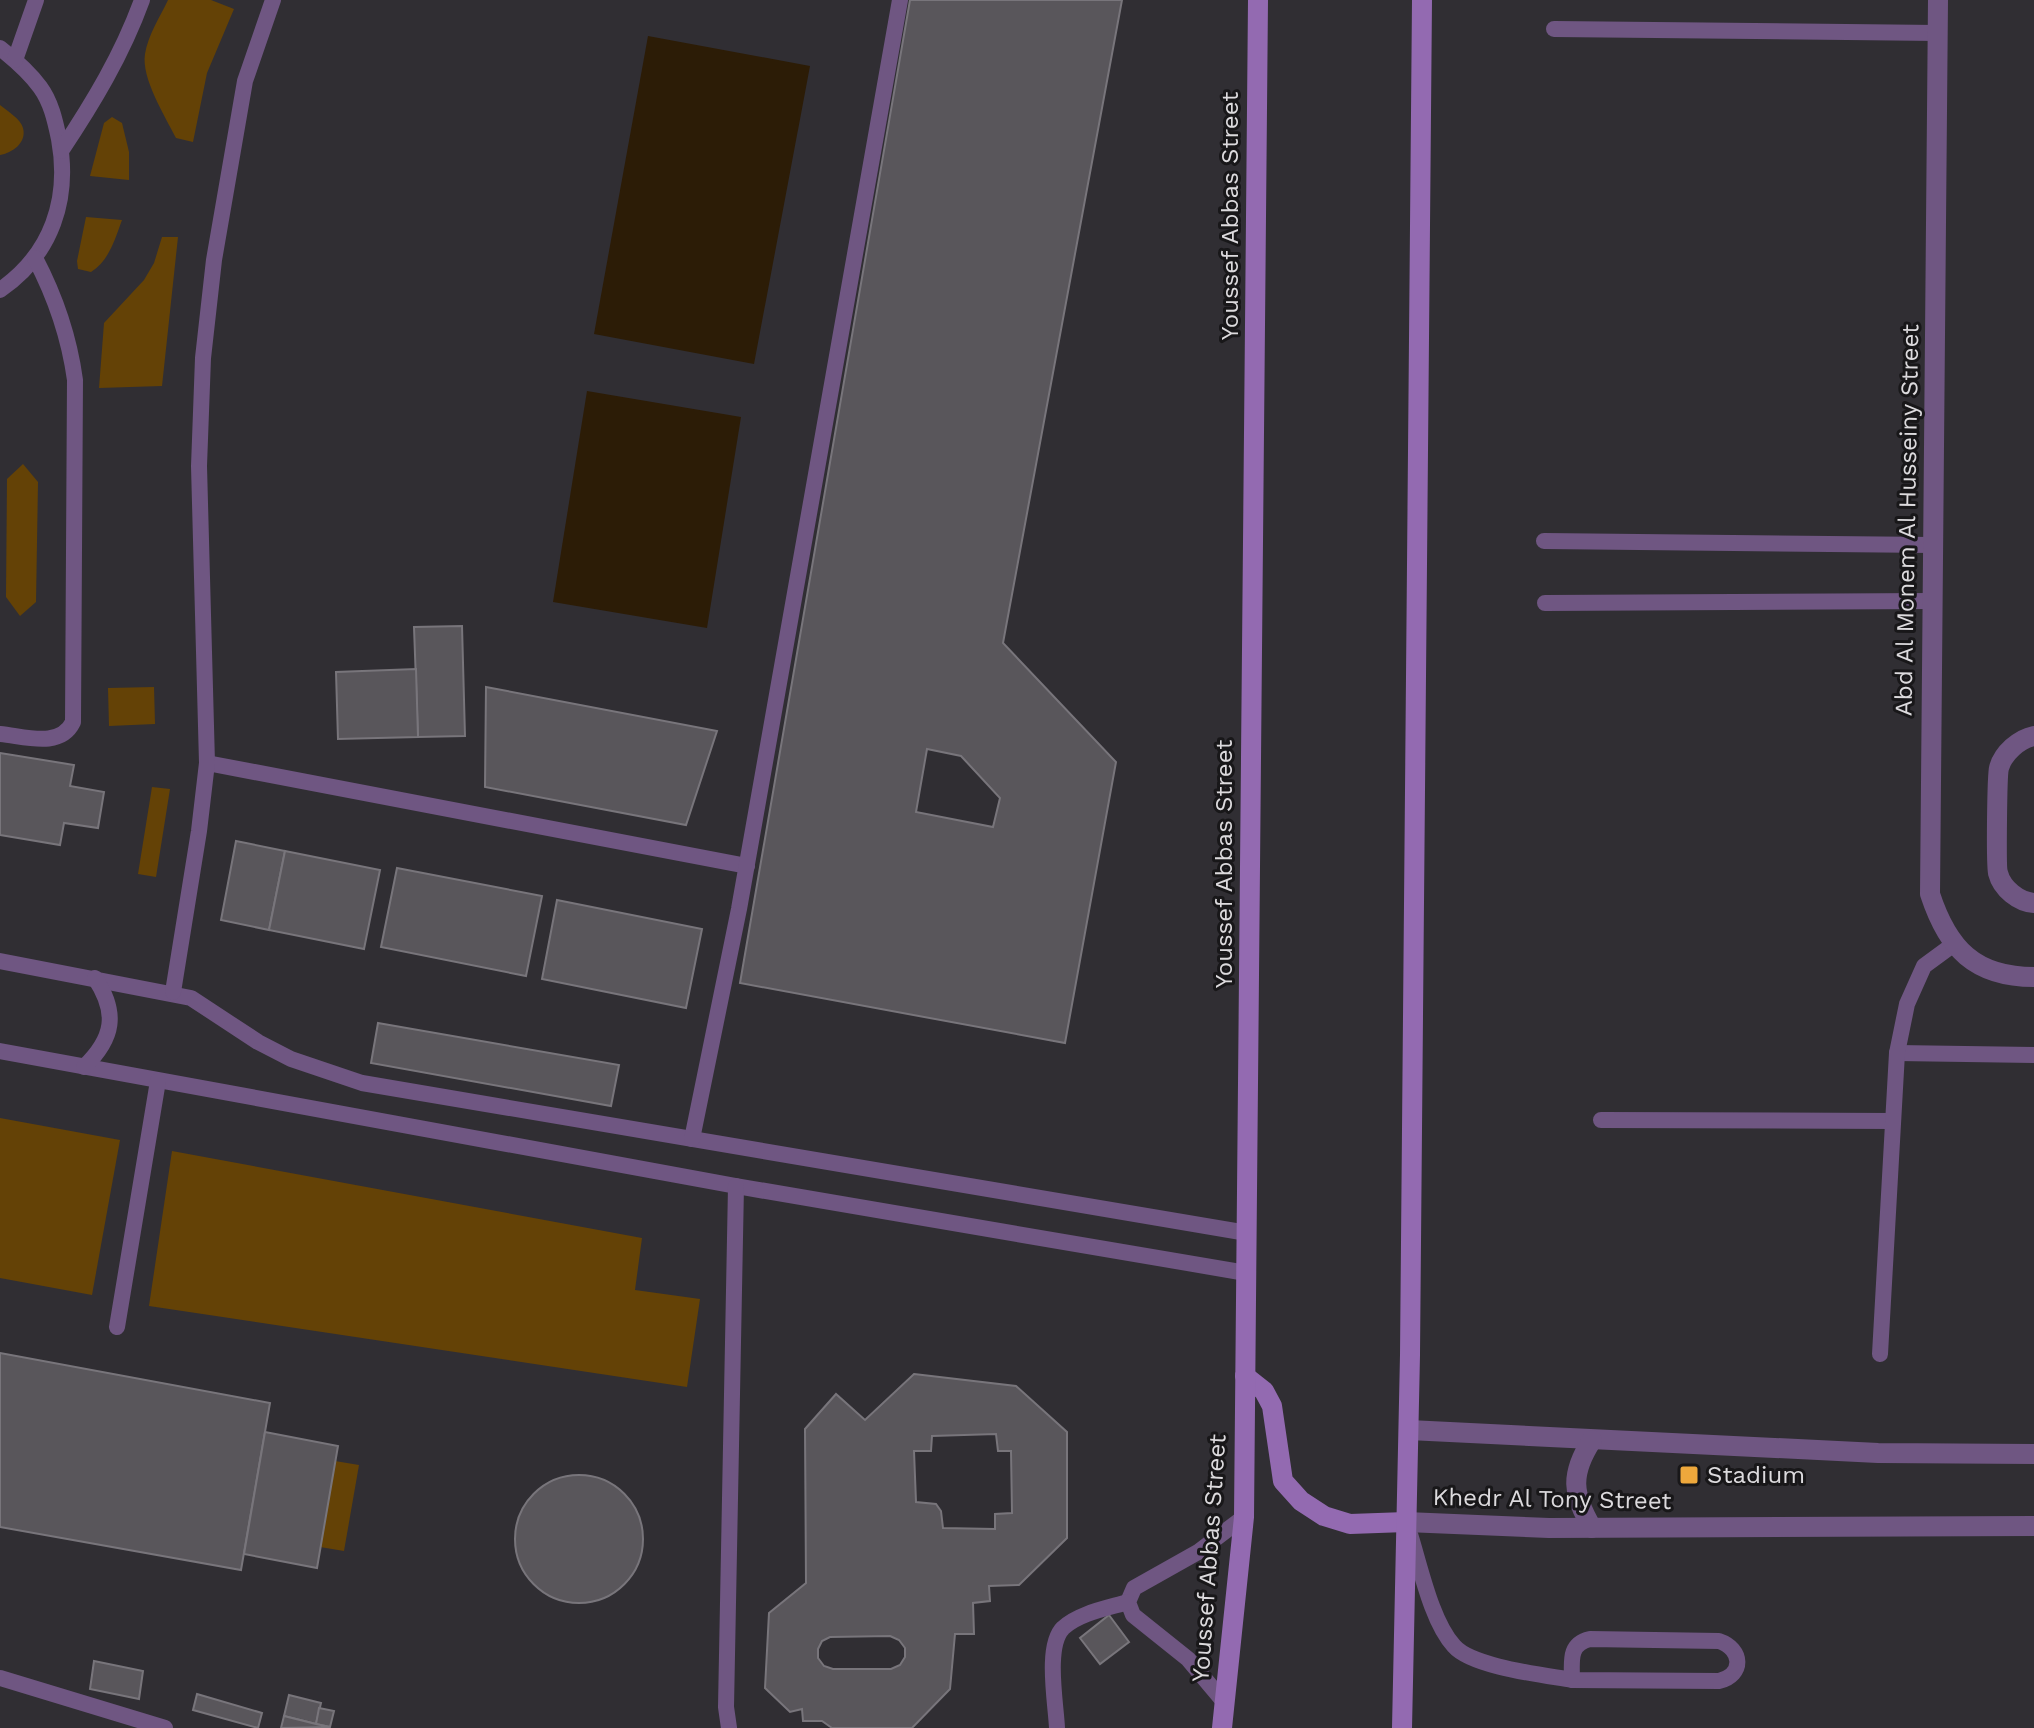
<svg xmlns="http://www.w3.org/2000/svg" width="2034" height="1728" font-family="'Work Sans',sans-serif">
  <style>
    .green { fill: #644206 }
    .water { fill: #2c1c06 }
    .building { fill: #59565b; stroke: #78757b; stroke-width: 2; fill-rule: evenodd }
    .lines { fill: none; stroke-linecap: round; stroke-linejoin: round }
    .service { stroke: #6f5682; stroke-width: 16 }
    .minor { stroke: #6f5682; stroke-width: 20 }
    .tertiary { stroke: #6f5682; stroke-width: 20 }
    .secondary { stroke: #936ab1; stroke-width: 20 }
    .poi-dot { fill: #eea83c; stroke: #181719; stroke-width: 3 }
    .labels { text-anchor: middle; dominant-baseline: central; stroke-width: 6; stroke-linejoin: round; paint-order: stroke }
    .street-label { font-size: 24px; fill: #dcdadd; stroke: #181719 }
    .poi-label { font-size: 24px; fill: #dcdadd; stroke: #181719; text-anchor: start }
  </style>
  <rect width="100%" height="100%" fill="#302e33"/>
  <g class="green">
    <path d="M168 0H211L234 9 207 73 193 142 176 138C165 116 141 78 145 54 148 35 160 17 168 0Z"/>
    <path d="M0 105C7 111 21 119 23 128 27 143 12 153 0 155Z"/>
    <path d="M112 117 122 123 129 152V180L90 176 104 123Z"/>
    <path d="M86 217 122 220C115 239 109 261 91 272L78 269 77 261Z"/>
    <path d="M162 237H178L162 386 99 388 104 323 144 280 154 263Z"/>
    <path d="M23 464 38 482 36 602 20 616 6 597 7 479Z"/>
    <path d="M154 687 155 724 109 726 108 688Z"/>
    <path d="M152 787 170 789 156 877 138 874Z"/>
    <path d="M0 1118 120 1140 92 1295 0 1278Z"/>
    <path d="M172 1151 642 1238 635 1290 700 1299 687 1387 149 1306Z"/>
    <path d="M335 1461 359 1465 344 1551 320 1547Z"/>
  </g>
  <g class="water">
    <path d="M648 36 810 66 754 364 594 334Z"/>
    <path d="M587 391 741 417 707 628 553 602Z"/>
  </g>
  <g class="building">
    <path d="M910 0H1122L1003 643 1116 762 1065 1043 740 983ZM927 749 961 756 1000 798 993 827 916 812Z"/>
    <path d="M462 626 465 736 418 737 414 627Z"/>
    <path d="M416 669 418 737 338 739 336 672Z"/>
    <path d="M486 687 717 731 686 825 485 787Z"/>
    <path d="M0 753 74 765 70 786 104 792 98 828 64 823 60 845 0 835Z"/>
    <path d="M236 841 285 851 269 930 221 920Z"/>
    <path d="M285 851 380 870 364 949 269 930Z"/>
    <path d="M397 868 542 896 526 976 381 947Z"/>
    <path d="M557 900 702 929 686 1008 542 979Z"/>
    <path d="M378 1023 619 1065 611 1106 371 1063Z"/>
    <path d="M0 1353 270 1403 241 1570 0 1527Z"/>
    <path d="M914 1374 1016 1386 1067 1432V1538L1019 1585 989 1586 990 1601 973 1603 974 1634H955L950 1689 912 1728H832L822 1721H803L802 1709 790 1712 765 1688 769 1613 806 1583 805 1429 836 1394 865 1420ZM996 1434 998 1451H1011L1012 1513 995 1514V1529L943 1528 941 1511 936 1504 916 1502 914 1451H931L932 1436ZM890 1636 899 1640 905 1648V1657L900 1665 891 1669H833L824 1666 818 1658V1649L822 1641 830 1637Z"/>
    <path d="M265 1432 338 1446 317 1568 244 1554Z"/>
    <circle cx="579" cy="1539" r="64"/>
    <path d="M1109 1615 1129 1642 1100 1664 1080 1638Z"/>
    <path d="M94 1661 143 1671 139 1699 90 1689Z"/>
    <path d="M197 1694 262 1713 258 1728 193 1710Z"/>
    <path d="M289 1695 321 1703 316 1724 284 1716Z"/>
    <path d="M319 1708 334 1711 330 1727 316 1724Z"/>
    <path d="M284 1716 316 1724 330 1727 281 1728Z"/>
  </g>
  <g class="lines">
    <g class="service">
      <path d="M1554 29 1938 33"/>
      <path d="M0 48C14 59 29 72 40 87 51 102 55 120 59 139 70 199 52 254 0 290"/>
      <path d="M15 60 36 0"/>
      <path d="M61 151C93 103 122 55 142 0"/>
      <path d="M1544 541 1933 545"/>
      <path d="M1545 603 1932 601"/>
      <path d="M0 734C24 736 60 749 73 722L75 380C69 336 56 298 35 258"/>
      <path d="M207 763 747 866"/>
      <path d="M0 961 191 998 258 1042 291 1059 362 1083 1247 1233"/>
      <path d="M173 992 199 831 207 763 199 466 203 358 214 260 245 81 273 0"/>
      <path d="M0 1051 736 1186 1246 1273"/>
      <path d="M1897 1053 2034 1055"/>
      <path d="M84 1067C114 1038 118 1013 95 978"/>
      <path d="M1601 1120 1892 1121"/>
      <path d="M692 1139 739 909 900 0"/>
      <path d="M117 1327 158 1081"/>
      <path d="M1880 1354 1897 1053 1907 1004 1924 966 1954 944"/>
      <path d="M1409 1531C1420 1565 1431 1621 1454 1646 1472 1667 1544 1675 1572 1680 1572 1662 1568 1644 1590 1639L1719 1641C1743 1649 1744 1675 1719 1681L1572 1680"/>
      <path d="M0 1678 165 1728"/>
      <path d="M1225 1703 1188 1659 1133 1615 1128 1602 1134 1588 1198 1552 1244 1517"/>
      <path d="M729 1728 726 1707 736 1186"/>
      <path d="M1057 1728C1056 1704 1045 1646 1063 1628 1079 1613 1108 1608 1128 1602"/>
    </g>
    <g class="minor">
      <path d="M1938 0 1930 894C1948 949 1975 977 2034 977"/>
      <path d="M2034 736C2019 739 2003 753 1999 768 1997 775 1996 867 1998 873 2002 889 2019 902 2034 903"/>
    </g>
    <g class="tertiary">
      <path d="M1409 1430 1878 1453 2034 1454"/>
      <path d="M1592 1440C1570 1474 1572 1494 1592 1528"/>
      <path d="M1406 1522 1549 1528 2034 1526"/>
    </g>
    <g class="secondary">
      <path d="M1245 1376 1264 1391 1272 1406 1283 1481 1301 1501 1324 1516 1350 1524 1406 1522"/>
      <path d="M1222 1728 1244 1517 1258 0"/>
      <path d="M1402 1728 1410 1355 1422 0"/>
    </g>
  </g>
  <rect class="poi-dot" x="1679" y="1465" width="20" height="20" rx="4"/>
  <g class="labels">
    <g class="street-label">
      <text transform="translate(1230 216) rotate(-90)">Youssef Abbas Street</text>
      <text transform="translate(1907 520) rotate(-89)">Abd Al Monem Al Husseiny Street</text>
      <text transform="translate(1224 864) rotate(-90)">Youssef Abbas Street</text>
      <text transform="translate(1552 1499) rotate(1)">Khedr Al Tony Street</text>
      <text transform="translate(1209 1558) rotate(-86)">Youssef Abbas Street</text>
    </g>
    <g class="poi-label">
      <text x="1707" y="1475">Stadium</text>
    </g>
  </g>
</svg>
